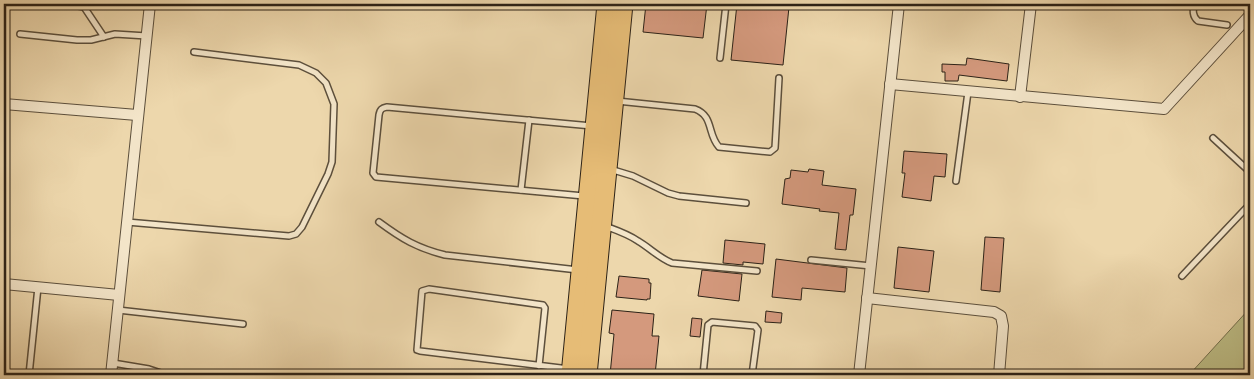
<svg xmlns="http://www.w3.org/2000/svg" width="1254" height="379" font-family="'IM FELL Double Pica',serif">
  <style>
    .grass { fill: #bdbd86; stroke: #74704e }
    .building { fill: #d4997d; stroke: #2c2217 }
    .lines { fill: none; stroke-linecap: round; stroke-linejoin: round }
    .lane-casing { stroke: #5c4f3c; stroke-width: 8 }
    .street-casing { stroke: #5c4f3c; stroke-width: 12 }
    .highway-casing { stroke: #2c2217; stroke-width: 21 }
    .lane { stroke: #f3e5c9; stroke-width: 5 }
    .street { stroke: #f3e5c9; stroke-width: 10 }
    .highway { stroke: #e6bc76; stroke-width: 19 }
  </style>
  <rect width="100%" height="100%" fill="#edd7ac"/>
  <filter id="stains"><feTurbulence type="fractalNoise" baseFrequency=".004" numOctaves="4"/><feColorMatrix values="0 0 0 0 .2 0 0 0 0 .09 0 0 0 0 .02 0 0 0 .5 -.17"/></filter>
  <radialGradient id="worn" r=".72"><stop offset=".6" stop-color="#630" stop-opacity="0"/><stop offset="1" stop-color="#630" stop-opacity=".3"/></radialGradient>
  <path class="grass" d="M1250 308V375H1189Z"/>
  <g class="building">
    <path d="M646 4H707L703 38 643 32Z"/>
    <path d="M737 4H758L789 7 783 65 731 60Z"/>
    <path d="M967 58 1009 64 1007 81 959 75 958 81H945V72H942V64L966 65Z"/>
    <path d="M904 151 947 154 945 177 934 176 931 201 902 197 905 173H902Z"/>
    <path d="M809 169 824 171 822 185 856 189 853 215H850L846 250 835 249 839 213 819 211 820 209 782 204 785 179 790 178 791 170 808 172Z"/>
    <path d="M985 237 1004 238 1000 292 981 290Z"/>
    <path d="M725 240 765 244 763 264 743 262V265L723 263Z"/>
    <path d="M898 247 934 251 929 292 894 288Z"/>
    <path d="M776 259 847 268 845 292 802 288 801 300 772 297Z"/>
    <path d="M702 270 742 274 739 301 698 296Z"/>
    <path d="M619 276 649 279V283H651L650 299H647V300L616 297Z"/>
    <path d="M612 310 654 314 652 336H659L655 375H610L614 334 609 333Z"/>
    <path d="M766 311 782 313 781 323 765 322Z"/>
    <path d="M692 318 702 319 700 337 690 336Z"/>
  </g>
  <g class="lines">
    <defs>
      <g id="lane">
        <path d="M67 4 84 7 104 37"/>
        <path d="M1194 4C1193 10 1192 16 1198 21L1227 25"/>
        <path d="M20 34 77 40H91L115 34 147 36"/>
        <path d="M720 58 726 4"/>
        <path d="M617 101 695 109C714 116 707 134 719 147L770 152 775 148 779 78"/>
        <path d="M1213 138 1250 172"/>
        <path d="M610 169 633 176 668 193 679 196 746 203"/>
        <path d="M956 181 968 92"/>
        <path d="M521 190 529 120"/>
        <path d="M584 196 376 177 373 173 379 115C380 109 382 108 387 107L592 126"/>
        <path d="M127 222 289 236 296 234 302 227 328 174 332 162 334 104 326 83 316 73 299 65 194 52"/>
        <path d="M379 222C402 239 417 248 445 255L578 270"/>
        <path d="M605 226C616 230 628 234 638 241 650 248 659 258 672 263L757 271"/>
        <path d="M811 260 871 266"/>
        <path d="M1182 276 1250 204"/>
        <path d="M118 310 243 324"/>
        <path d="M113 363 149 369 164 374 175 375"/>
        <path d="M539 366 545 308 543 305 429 289 422 291 417 350 420 351 569 369"/>
        <path d="M29 375 38 287"/>
        <path d="M703 375 708 325 712 322 755 326 758 330 752 375"/>
      </g>
      <g id="street">
        <path d="M890 84 1164 109 1250 15"/>
        <path d="M1020 97 1031 4"/>
        <path d="M4 104 137 115"/>
        <path d="M4 284 119 295"/>
        <path d="M867 298 994 312 1001 316 1003 326 999 375"/>
        <path d="M111 375 150 4"/>
        <path d="M859 375 899 4"/>
      </g>
      <g id="highway">
        <path d="M571 375 607 4"/>
        <path d="M587 375 623 4"/>
      </g>
    </defs>
    <use href="#lane" class="lane-casing"/>
    <use href="#street" class="street-casing"/>
    <use href="#highway" class="highway-casing"/>
    <use href="#lane" class="lane"/>
    <use href="#street" class="street"/>
    <use href="#highway" class="highway"/>
  </g>
  <rect width="1254" height="379" fill="none" stroke="#edd7ac" stroke-width="20"/>
  <rect x="5" y="5" width="1244" height="369" fill="none" stroke="#2c2217" stroke-width="2.5"/>
  <rect x="10" y="10" width="1234" height="359" fill="none" stroke="#2c2217"/>
  <rect width="100%" height="100%" filter="url(#stains)"/>
  <rect width="100%" height="100%" fill="url(#worn)"/>
</svg>
